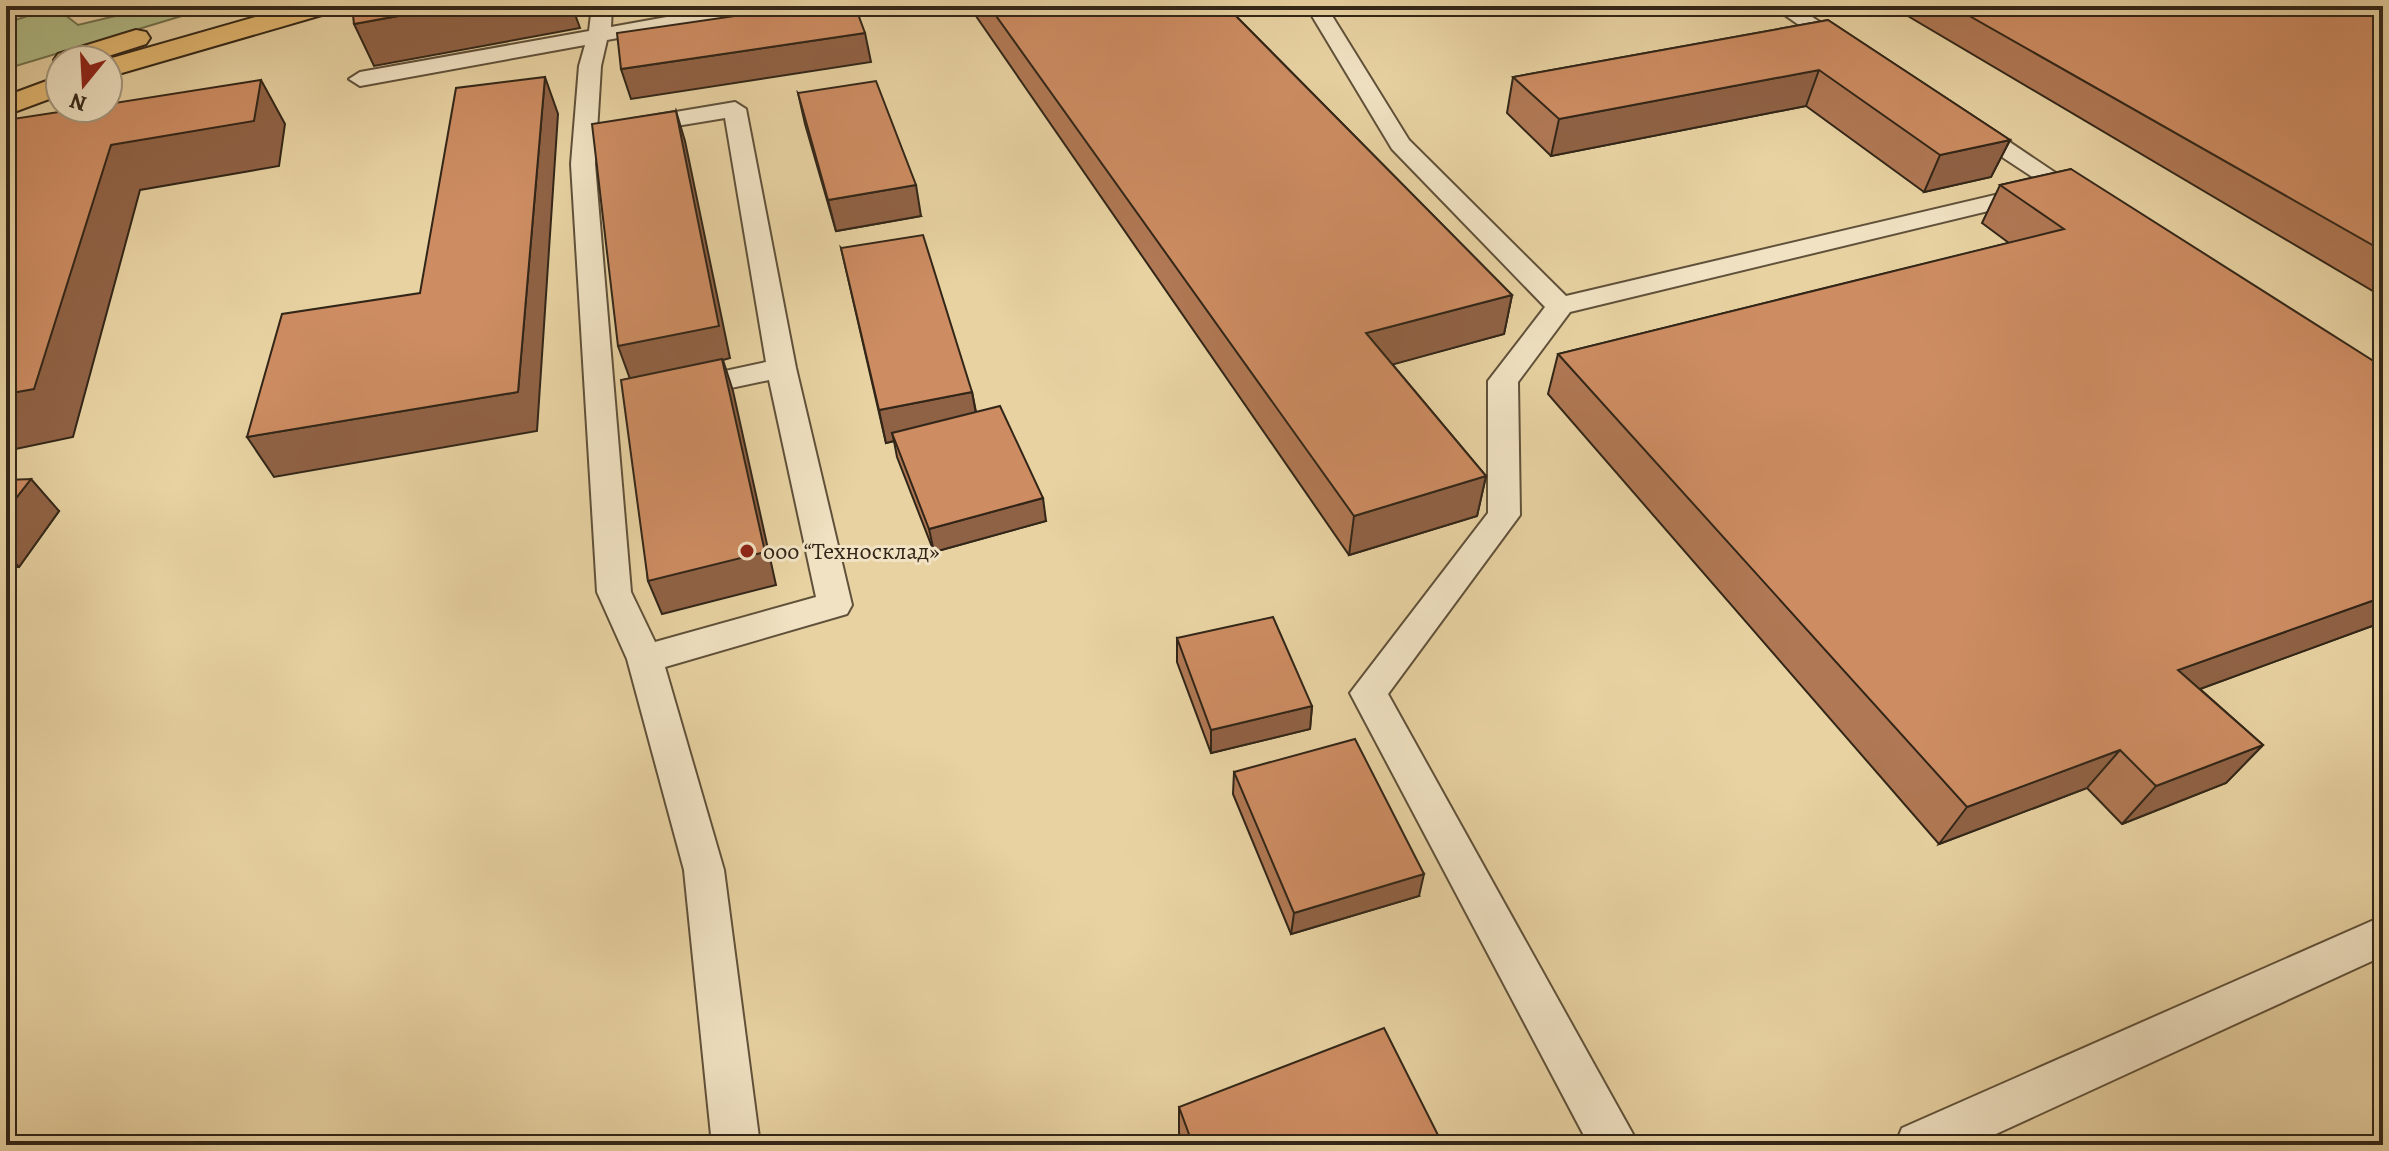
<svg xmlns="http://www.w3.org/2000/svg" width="2389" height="1151" font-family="Alegreya,serif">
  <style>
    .green { fill: #b2bd88; stroke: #727250; stroke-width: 2 }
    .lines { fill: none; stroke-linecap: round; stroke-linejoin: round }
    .lane-casing { stroke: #60513a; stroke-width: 4 }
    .primary-casing { stroke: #322618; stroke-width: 4 }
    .path { stroke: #322618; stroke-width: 3; stroke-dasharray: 4 3; stroke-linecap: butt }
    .lane { fill: #f0e2c3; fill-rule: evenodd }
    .primary { fill: #e4b971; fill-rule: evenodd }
    .wall { fill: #b07854; stroke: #322618; stroke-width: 2 }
    .shaded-wall { fill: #906245; stroke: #322618; stroke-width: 2 }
    .building { fill: #cd8c62; stroke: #322618; stroke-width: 2 }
    .poi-dot { fill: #8f2418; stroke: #f0e2c3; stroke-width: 3 }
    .labels { text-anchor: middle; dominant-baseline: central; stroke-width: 6; stroke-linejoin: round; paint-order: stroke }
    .poi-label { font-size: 24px; fill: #322618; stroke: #f0e2c3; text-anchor: start }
  </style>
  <rect width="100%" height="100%" fill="#e8d2a2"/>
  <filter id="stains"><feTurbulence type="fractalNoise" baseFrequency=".0025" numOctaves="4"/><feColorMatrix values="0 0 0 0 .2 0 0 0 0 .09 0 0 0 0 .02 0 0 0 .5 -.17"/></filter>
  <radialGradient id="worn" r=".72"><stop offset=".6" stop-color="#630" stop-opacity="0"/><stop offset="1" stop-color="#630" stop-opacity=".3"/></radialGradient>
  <path class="green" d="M157 6H215L6 69V23L55 7 78 25Z"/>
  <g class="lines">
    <defs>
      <g id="lane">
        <path d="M592 6H612L611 27 728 6H772L762 12 607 40 601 66 595 164 631 592 655 642 816 597 769 380 684 398 674 396 669 389 674 382 766 362 725 118 634 133 626 131 622 126 626 121 634 119 735 102 746 109 796 368 852 605 847 614 665 667 724 870 760 1145H712L684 870 627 659 597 592 571 164 579 66 585 45 360 86 349 79 360 72 589 31Z"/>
        <path d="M1306 6H1326L1409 140 1566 296 2037 185 2049 192 2046 197 1570 312 1518 382 1520 515 1388 694 1639 1145H1589L1350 693 1488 513V381L1545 307 1392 149Z"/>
        <path d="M1772 6H1796L1858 48 1855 53H1839Z"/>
        <path d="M1966 116 1974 118 2075 186 2072 191H2054L1958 128 1954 123 1958 118Z"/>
        <path d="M2383 916V956L1972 1145H1895L1902 1128Z"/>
      </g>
      <g id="primary">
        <path d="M294 6H336L332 12 108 77V60H105Z"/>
        <path d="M136 30 146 32 150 38 146 44 96 60H60V66L54 60 58 54Z"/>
        <path d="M60 76V95L6 115V96Z"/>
      </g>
    </defs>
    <use href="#lane" class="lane-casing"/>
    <use href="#primary" class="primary-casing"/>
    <path class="path" d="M6 19 47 6"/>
    <use href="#lane" class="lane"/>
    <use href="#primary" class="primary"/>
  </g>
  <g class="wall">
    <path d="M969 6H1226L1512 295 1504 334 1392 364 1486 476 1477 516 1349 555Z"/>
    <path d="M1891 6H2350L2383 21V297Z"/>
    <path d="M1828 20 2010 140 1991 177 1924 192 1806 106 1551 156 1507 113 1513 77Z"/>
    <path d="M798 93 921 216 836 231 805 124Z"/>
    <path d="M2071 169 2383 622 2200 689 2263 745 2226 783 2122 824 2087 788 1939 844 1548 394 1558 354 2009 243 1982 223 2000 185Z"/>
    <path d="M841 248 972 392 976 412 1046 521 934 552 897 457 894 441 886 443Z"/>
    <path d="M6 480 59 511 19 567H6Z"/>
    <path d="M1177 638 1312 706 1310 729 1211 753 1177 662Z"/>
    <path d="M1234 772 1419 896 1291 934 1233 794Z"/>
    <path d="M1179 1107 1443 1145H1184L1179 1133Z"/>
  </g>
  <g class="shaded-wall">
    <path d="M453 6H572L580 28 374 66 354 24Z"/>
    <path d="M651 6H683L653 11Z"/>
    <path d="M865 33 871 62 631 99 621 69Z"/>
    <path d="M1819 70 1806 106 1551 156 1559 119Z"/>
    <path d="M545 77 558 114 537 431 274 477 247 437 518 392Z"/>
    <path d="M261 80 285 124 279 166 140 190 73 437 6 451V394L111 145Z"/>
    <path d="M676 111 685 141 730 358 723 360 733 391 776 585 662 614 648 581 630 379 618 346Z"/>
    <path d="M2010 140 1991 177 1924 192 1940 155Z"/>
    <path d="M916 185 921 216 836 231 828 200Z"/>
    <path d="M1512 295 1504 334 1362 373 1366 333Z"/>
    <path d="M972 392 978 425 892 433 894 441 886 443 879 410Z"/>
    <path d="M1486 476 1477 516 1349 555 1354 516Z"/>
    <path d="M31 479 59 511 19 567 6 553V511Z"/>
    <path d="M1043 498 1046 521 934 552 929 529Z"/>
    <path d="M2383 597V622L2145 709 2178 670Z"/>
    <path d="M1312 706 1310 729 1211 753V730Z"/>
    <path d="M2263 745 2226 783 2122 824 2156 786Z"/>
    <path d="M2120 750 2087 788 1939 844 1967 807Z"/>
    <path d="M1424 874 1419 896 1291 934 1294 913Z"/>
  </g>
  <g class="building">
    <path d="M352 6H453L354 24Z"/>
    <path d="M803 6H855L865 33 621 69 617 33Z"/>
    <path d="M989 6H1226L1512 295 1366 333 1486 476 1354 516Z"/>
    <path d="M1952 6H2350L2383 21V251Z"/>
    <path d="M1828 20 2010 140 1940 155 1819 70 1559 119 1513 77Z"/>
    <path d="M545 77 518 392 247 437 282 314 420 293 456 88Z"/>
    <path d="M261 80 254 121 111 145 34 389 6 394V120L85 108H108V104Z"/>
    <path d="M876 81 916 185 828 200 798 93Z"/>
    <path d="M676 111 719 326 618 346 592 124Z"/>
    <path d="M2071 169 2383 367V597L2178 670 2263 745 2156 786 2120 750 1967 807 1558 354 2064 229 2000 185Z"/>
    <path d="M923 235 972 392 879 410 841 248Z"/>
    <path d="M722 359 765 552 648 581 621 380Z"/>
    <path d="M1000 406 1043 498 929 529 892 433Z"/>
    <path d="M31 479 6 511V480Z"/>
    <path d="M1273 617 1312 706 1211 730 1177 638Z"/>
    <path d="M1355 739 1424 874 1294 913 1234 772Z"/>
    <path d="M1384 1028 1443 1145H1193L1179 1107Z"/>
    <path d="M2375 1137 2382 1145H2359Z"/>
  </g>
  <circle class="poi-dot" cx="747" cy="551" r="8"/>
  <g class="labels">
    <g class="poi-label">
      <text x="763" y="551">ооо “Техносклад»</text>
    </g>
  </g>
  <rect width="2389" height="1151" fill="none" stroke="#e8d2a2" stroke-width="32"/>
  <rect x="8" y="8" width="2373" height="1135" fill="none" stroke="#322618" stroke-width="4"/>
  <rect x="16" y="16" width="2357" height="1119" fill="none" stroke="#322618" stroke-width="2"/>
  <g transform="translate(84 84) rotate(198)"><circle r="38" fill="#f0e2c3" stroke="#a4977f" stroke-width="2"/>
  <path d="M0-6L14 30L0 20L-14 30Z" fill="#8f2418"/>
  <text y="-12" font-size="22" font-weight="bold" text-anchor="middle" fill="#322618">N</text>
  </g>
  <rect width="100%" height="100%" filter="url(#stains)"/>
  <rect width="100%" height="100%" fill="url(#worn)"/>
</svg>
